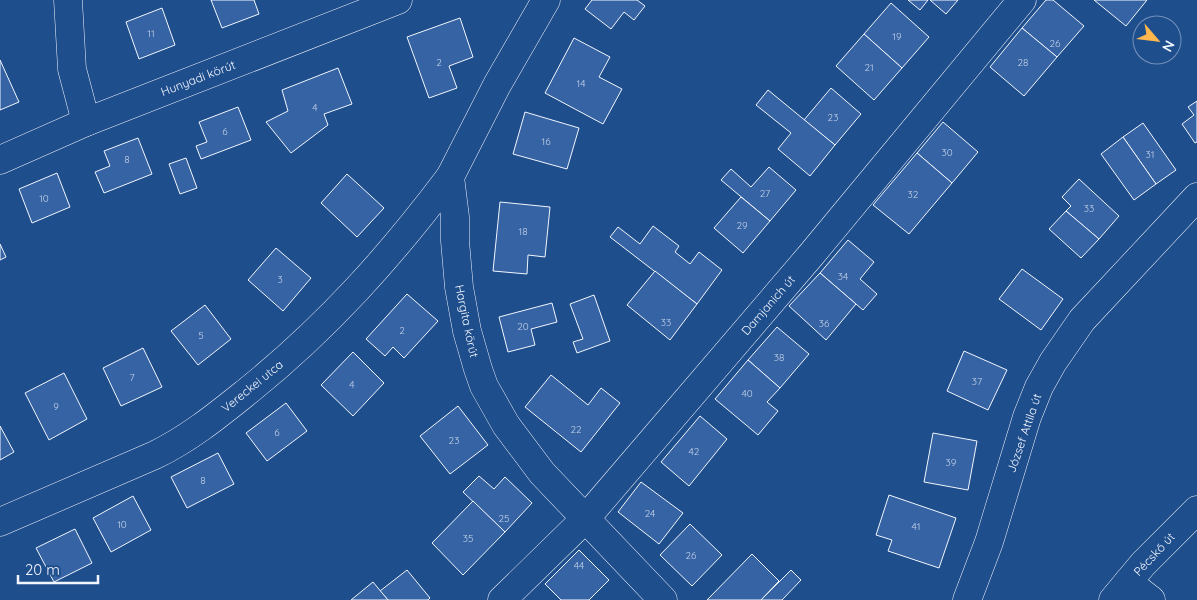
<svg xmlns="http://www.w3.org/2000/svg" width="1197" height="600" font-family="Quicksand,sans-serif">
  <style>
    .building { fill: #3563a3; stroke: #f2f6ff }
    .lines { fill: none; stroke-linecap: round; stroke-linejoin: round }
    .minor-casing { stroke: #f2f6ff; stroke-width: 29 }
    .minor { stroke: #1f4e8c; stroke-width: 28 }
    .labels { text-anchor: middle; dominant-baseline: central; stroke-width: 4; stroke-linejoin: round; paint-order: stroke }
    .number-label { font-size: 10px; fill: #c3d1e8 }
    .street-label { font-size: 12px; fill: #f2f6ff; stroke: #1f4e8c }
  </style>
  <rect width="100%" height="100%" fill="#1f4e8c"/>
  <g class="building">
    <path d="M211 0H254L259 14 222 28Z"/>
    <path d="M592 0H637L645 6 634 20 624 12 611 29 585 9Z"/>
    <path d="M908 0H928L920 10Z"/>
    <path d="M930 0H958L946 14Z"/>
    <path d="M1046 0H1053L1084 26 1057 57 1022 28Z"/>
    <path d="M1094 0H1147L1126 26Z"/>
    <path d="M891 3 929 37 902 68 864 34Z"/>
    <path d="M162 8 175 45 139 59 126 22Z"/>
    <path d="M460 18 473 57 449 66 457 88 429 98 407 37Z"/>
    <path d="M1022 28 1057 57 1024 96 990 67Z"/>
    <path d="M864 34 902 68 874 100 836 66Z"/>
    <path d="M574 38 610 57 599 77 622 89 603 124 545 93Z"/>
    <path d="M0 60 19 102 0 110Z"/>
    <path d="M338 68 352 104 324 114 328 125 291 153 266 122 288 111 282 90Z"/>
    <path d="M831 88 861 114 835 145 804 120Z"/>
    <path d="M768 90 835 145 810 176 778 149 791 133 756 105Z"/>
    <path d="M1197 101V142L1195 143 1182 124 1194 115 1188 107Z"/>
    <path d="M238 107 251 140 201 159 196 146 207 142 199 122Z"/>
    <path d="M525 112 579 128 567 169 513 154Z"/>
    <path d="M943 122 978 152 952 183 917 153Z"/>
    <path d="M1143 123 1176 170 1156 184 1123 137Z"/>
    <path d="M1123 137 1156 184 1134 200 1101 154Z"/>
    <path d="M138 138 152 174 104 193 95 172 110 166 104 151Z"/>
    <path d="M917 153 952 183 909 234 873 205Z"/>
    <path d="M186 158 197 188 180 194 169 164Z"/>
    <path d="M769 167 796 190 770 221 721 180 731 169 751 187Z"/>
    <path d="M57 173 70 207 32 223 19 189Z"/>
    <path d="M347 174 384 208 357 237 321 203Z"/>
    <path d="M1079 179 1119 216 1099 239 1066 211 1071 206 1062 197Z"/>
    <path d="M741 197 770 221 743 253 714 228Z"/>
    <path d="M500 202 550 207 545 257 528 255 527 274 493 271Z"/>
    <path d="M1066 211 1099 239 1081 258 1049 229Z"/>
    <path d="M653 226 679 246 675 252 690 264 699 252 722 270 697 304 610 237 618 227 640 244Z"/>
    <path d="M848 240 874 262 860 279 877 294 863 310 820 273Z"/>
    <path d="M0 244 6 257 0 260Z"/>
    <path d="M276 248 311 278 283 311 248 280Z"/>
    <path d="M1022 269 1063 299 1041 330 999 299Z"/>
    <path d="M655 271 697 304 670 340 627 305Z"/>
    <path d="M820 273 856 304 826 340 789 306Z"/>
    <path d="M407 294 438 321 404 358 393 347 385 356 366 339Z"/>
    <path d="M594 295 610 341 577 353 573 342 583 339 570 304Z"/>
    <path d="M552 303 557 322 531 329 535 345 508 352 499 317Z"/>
    <path d="M205 305 231 339 198 365 171 331Z"/>
    <path d="M777 327 809 354 780 388 748 360Z"/>
    <path d="M143 348 162 387 121 406 103 368Z"/>
    <path d="M964 351 1007 370 988 410 947 391Z"/>
    <path d="M353 352 384 383 353 416 321 385Z"/>
    <path d="M748 360 780 388 767 402 778 411 758 435 715 399Z"/>
    <path d="M64 373 87 419 49 440 25 393Z"/>
    <path d="M551 375 588 405 601 388 620 403 581 452 525 407Z"/>
    <path d="M286 403 307 431 267 461 246 433Z"/>
    <path d="M458 406 488 445 450 474 420 436Z"/>
    <path d="M700 416 727 439 689 486 661 462Z"/>
    <path d="M0 426 14 452 0 460Z"/>
    <path d="M933 433 977 441 968 490 924 482Z"/>
    <path d="M218 453 234 484 187 508 171 477Z"/>
    <path d="M479 476 494 489 505 477 532 503 505 532 463 492Z"/>
    <path d="M641 482 683 513 659 544 618 512Z"/>
    <path d="M889 495 956 518 939 568 888 551 892 540 876 535Z"/>
    <path d="M133 496 151 530 111 552 93 518Z"/>
    <path d="M473 501 505 532 463 575 432 543Z"/>
    <path d="M690 524 722 555 692 586 660 555Z"/>
    <path d="M75 529 92 563 54 582 36 548Z"/>
    <path d="M579 550 609 580 589 600H561L545 584Z"/>
    <path d="M752 554 779 581 761 600H707Z"/>
    <path d="M407 570 430 598 428 600H388L380 591Z"/>
    <path d="M791 570 801 580 782 600H761Z"/>
    <path d="M373 582 388 600H351Z"/>
  </g>
  <g class="lines">
    <defs>
      <g id="minor">
        <path d="M68 0 72 69 86 122"/>
        <path d="M546 0 497 85 450 177 455 217V241L459 287 467 331 478 369 484 386 506 425 542 473 663 600"/>
        <path d="M0 160 86 122 398 0"/>
        <path d="M0 522 155 455C190 438 219 414 249 390 327 327 390 257 450 177"/>
        <path d="M1128 582 1151 600"/>
        <path d="M502 600 586 518 811 255 1022 0"/>
        <path d="M967 600 989 542 1027 417 1039 387 1053 362 1082 320 1197 197"/>
        <path d="M1113 600 1143 564 1197 510"/>
      </g>
    </defs>
    <use href="#minor" class="minor-casing"/>
    <use href="#minor" class="minor"/>
  </g>
  <g class="labels">
    <g class="number-label">
      <text x="151" y="33">11</text>
      <text x="897" y="36">19</text>
      <text x="1055" y="43">26</text>
      <text x="439" y="62">2</text>
      <text x="1023" y="62">28</text>
      <text x="869" y="67">21</text>
      <text x="581" y="83">14</text>
      <text x="315" y="107">4</text>
      <text x="833" y="117">23</text>
      <text x="225" y="131">6</text>
      <text x="546" y="141">16</text>
      <text x="947" y="152">30</text>
      <text x="1150" y="154">31</text>
      <text x="127" y="159">8</text>
      <text x="765" y="193">27</text>
      <text x="913" y="194">32</text>
      <text x="44" y="198">10</text>
      <text x="1089" y="208">33</text>
      <text x="742" y="225">29</text>
      <text x="523" y="231">18</text>
      <text x="843" y="276">34</text>
      <text x="280" y="279">3</text>
      <text x="666" y="322">33</text>
      <text x="824" y="323">36</text>
      <text x="523" y="326">20</text>
      <text x="402" y="330">2</text>
      <text x="201" y="335">5</text>
      <text x="779" y="357">38</text>
      <text x="132" y="377">7</text>
      <text x="977" y="381">37</text>
      <text x="352" y="384">4</text>
      <text x="747" y="393">40</text>
      <text x="56" y="406">9</text>
      <text x="576" y="429">22</text>
      <text x="277" y="432">6</text>
      <text x="454" y="440">23</text>
      <text x="694" y="451">42</text>
      <text x="951" y="462">39</text>
      <text x="203" y="480">8</text>
      <text x="650" y="513">24</text>
      <text x="504" y="518">25</text>
      <text x="122" y="524">10</text>
      <text x="916" y="526">41</text>
      <text x="468" y="538">35</text>
      <text x="691" y="555">26</text>
      <text x="579" y="565">44</text>
    </g>
    <g class="street-label">
      <text transform="translate(198 78) rotate(-21)">Hunyadi körút</text>
      <text transform="translate(768 305) rotate(-49)">Damjanich út</text>
      <text transform="translate(467 321) rotate(78)">Hargita körút</text>
      <text transform="translate(252 386) rotate(-39)">Vereckei utca</text>
      <text transform="translate(1024 433) rotate(-71)">József Attila út</text>
      <text transform="translate(1154 554) rotate(-47)">Pécskő út</text>
    </g>
  </g>
  <g transform="translate(1157 40) rotate(118)"><circle r="24" fill="#1f4e8c" stroke="#7391ba"/>
  <path d="M0-4L9 19L0 12L-9 19Z" fill="#ffb74d"/>
  <text y="-8" font-size="14" font-weight="bold" text-anchor="middle" fill="#f2f6ff">N</text>
  </g>
  <path d="M18 575v8h80v-8" fill="none" stroke="#f2f6ff" stroke-width="2.5"/>
  <text x="25" y="575" font-size="15" fill="#f2f6ff" stroke="#1f4e8c" stroke-width="4" paint-order="stroke">20 m</text>
</svg>
